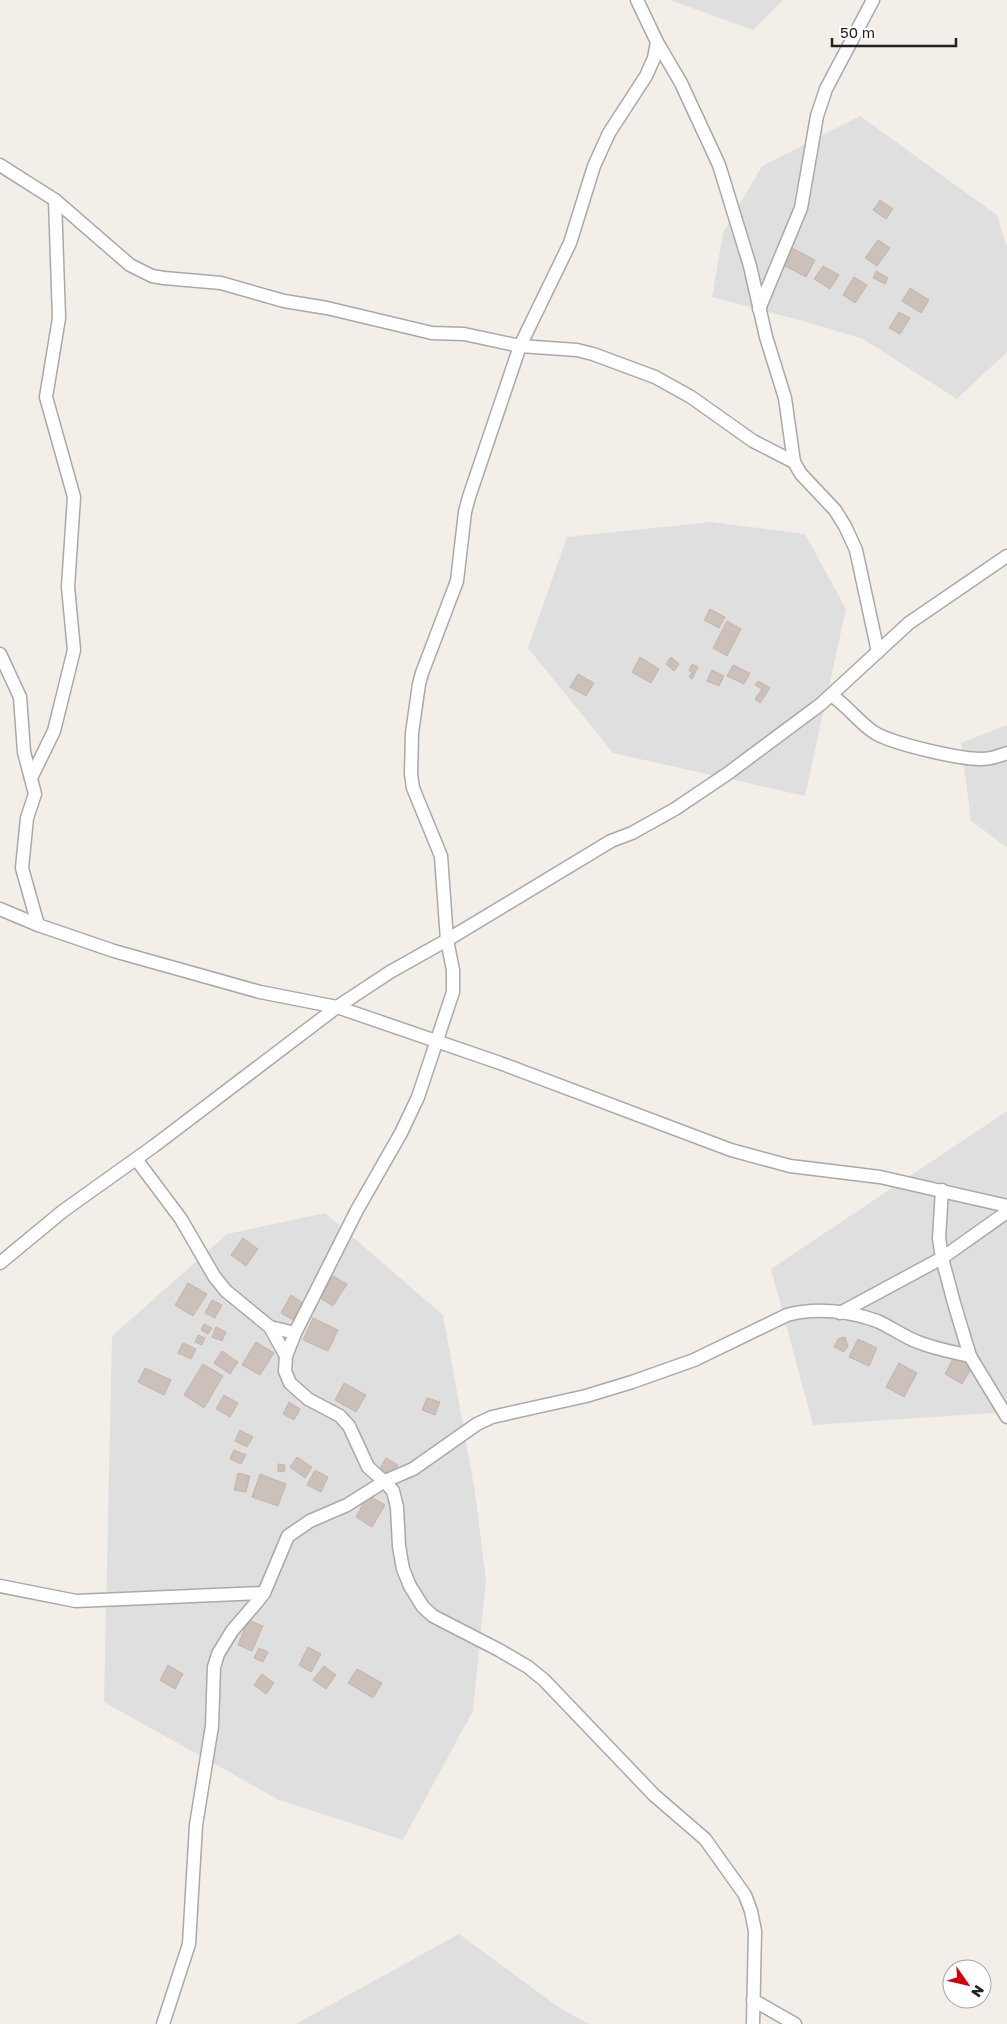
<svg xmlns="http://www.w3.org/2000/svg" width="1007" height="2024" font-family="'Golos Text',sans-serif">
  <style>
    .residential { fill: #e0dfdf }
    .building { fill: #cbc0ba; stroke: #c6b4a8 }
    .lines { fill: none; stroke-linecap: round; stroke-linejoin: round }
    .street-casing { stroke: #a9a9a9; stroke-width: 15 }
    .street { stroke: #fff; stroke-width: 12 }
  </style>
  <rect width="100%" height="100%" fill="#f3eee8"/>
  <g class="residential">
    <path d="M670 0H783L753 30Z"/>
    <path d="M860 116 997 215 1007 248V352L957 399 863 339 803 321 712 297 723 233 762 166Z"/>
    <path d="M711 522 805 534 846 609 805 796 613 753 528 648 567 537Z"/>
    <path d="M1007 725V847L971 821 961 743Z"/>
    <path d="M1007 1111V1412L813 1425 771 1269Z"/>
    <path d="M325 1213 443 1315 475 1492 486 1580 473 1711 403 1840 279 1800 104 1702 112 1336 227 1234Z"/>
    <path d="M459 1934 560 2008 589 2024H296Z"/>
  </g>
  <g class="building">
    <path d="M880 200 893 209 886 219 873 210Z"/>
    <path d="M878 240 890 248 877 266 865 258Z"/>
    <path d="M790 247 815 260 806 277 781 264Z"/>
    <path d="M823 266 839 275 830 289 814 279Z"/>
    <path d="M876 271 888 278 885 284 873 278Z"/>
    <path d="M854 277 867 285 855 303 843 295Z"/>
    <path d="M910 288 929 300 921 313 902 301Z"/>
    <path d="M899 312 910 318 900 334 889 328Z"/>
    <path d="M710 609 725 617 719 628 704 620Z"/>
    <path d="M727 621 741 629 727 656 713 648Z"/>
    <path d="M640 657 659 669 651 683 632 672Z"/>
    <path d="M671 657 679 664 674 671 666 664Z"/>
    <path d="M692 664 698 667 692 679 689 677 692 672 689 671Z"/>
    <path d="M733 665 750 673 744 684 727 676Z"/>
    <path d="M712 670 724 676 719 686 707 681Z"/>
    <path d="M578 674 594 683 586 696 570 687Z"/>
    <path d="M758 681 770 688 760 703 755 699 762 689 755 685Z"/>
    <path d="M243 1238 258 1249 246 1266 231 1255Z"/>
    <path d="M333 1276 347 1284 333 1306 320 1298Z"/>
    <path d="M188 1283 207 1294 193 1316 175 1305Z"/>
    <path d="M291 1295 303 1303 293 1320 281 1313Z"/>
    <path d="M212 1300 222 1305 215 1318 205 1313Z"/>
    <path d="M313 1318 338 1330 328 1351 303 1340Z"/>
    <path d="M204 1324 212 1328 208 1334 201 1330Z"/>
    <path d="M216 1327 226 1332 222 1341 212 1337Z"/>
    <path d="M198 1335 205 1338 202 1345 195 1342Z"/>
    <path d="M845 1337 848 1346 844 1352 834 1347 838 1339Z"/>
    <path d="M858 1339 877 1348 869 1366 849 1357Z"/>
    <path d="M256 1342 274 1353 260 1375 242 1365Z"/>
    <path d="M183 1343 196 1349 191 1359 178 1353Z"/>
    <path d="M222 1351 238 1362 230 1374 214 1363Z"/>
    <path d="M954 1357 972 1367 962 1384 945 1374Z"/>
    <path d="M899 1363 917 1373 904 1397 886 1387Z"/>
    <path d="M203 1364 223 1376 204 1408 184 1395Z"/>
    <path d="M145 1368 171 1380 164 1395 138 1382Z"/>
    <path d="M344 1383 366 1395 356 1412 335 1400Z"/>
    <path d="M224 1395 238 1403 230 1417 216 1409Z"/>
    <path d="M427 1398 440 1402 435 1415 422 1410Z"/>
    <path d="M289 1402 300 1409 294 1420 283 1414Z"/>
    <path d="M240 1430 253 1437 247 1447 235 1441Z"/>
    <path d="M234 1450 246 1455 241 1464 230 1459Z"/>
    <path d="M297 1457 312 1467 305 1478 290 1467Z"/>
    <path d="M386 1458 398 1465 391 1477 379 1470Z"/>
    <path d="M278 1464 285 1465 284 1472 278 1471Z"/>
    <path d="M315 1470 328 1477 321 1492 307 1485Z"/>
    <path d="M238 1473 250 1476 246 1492 234 1490Z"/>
    <path d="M260 1474 286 1484 278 1506 252 1497Z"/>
    <path d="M368 1495 385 1505 372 1527 356 1517Z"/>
    <path d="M248 1620 263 1626 252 1651 238 1645Z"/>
    <path d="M308 1647 321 1654 311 1672 299 1665Z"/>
    <path d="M259 1648 268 1652 263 1662 254 1658Z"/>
    <path d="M168 1665 183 1674 175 1689 160 1680Z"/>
    <path d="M324 1666 336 1675 326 1689 313 1680Z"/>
    <path d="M357 1669 382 1683 373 1698 348 1683Z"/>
    <path d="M262 1674 274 1683 266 1694 254 1685Z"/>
  </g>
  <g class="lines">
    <defs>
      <g id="street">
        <path d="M637 0 657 42 654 58 646 76 609 133 594 166 570 243 520 346 469 497 465 512 457 581 422 673 419 684 412 733 411 774 413 788 441 856 447 940 453 970V992L418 1097 401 1133 357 1210 295 1333 286 1356 285 1371 290 1383 308 1399 340 1416 349 1426 368 1467 387 1484 393 1491 397 1507 399 1546 403 1569 410 1586 423 1607 433 1616 499 1650 528 1667 544 1680 654 1795 705 1839 745 1895 751 1911 755 1931 753 2024"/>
        <path d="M657 42 681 83 719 165 750 266 766 337 785 398 794 462 801 474 835 510 845 526 856 550 878 652"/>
        <path d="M0 165 55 200 130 265 152 276 164 278 221 283 284 301 327 308 432 333 464 334 520 346 577 350 593 354 655 377 691 397 753 441 794 462"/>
        <path d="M759 309 801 208 817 116 826 89 873 0"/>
        <path d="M0 654 20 697 24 752 35 794 27 818 22 868 38 925"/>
        <path d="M831 695C848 706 859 723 875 733 894 744 958 759 981 759 989 759 999 756 1007 753"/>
        <path d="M31 778 54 731 74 650 68 587 74 497 46 397 59 318 55 200"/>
        <path d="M0 909 38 925 114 951 260 992 337 1007 500 1063 731 1150 790 1166 880 1177 1007 1206"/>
        <path d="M136 1159 181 1219 214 1276 226 1291 270 1327 295 1333"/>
        <path d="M942 1190 939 1238 942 1258 954 1303 970 1356 1007 1417"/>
        <path d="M0 1263 63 1211 154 1146 337 1007 390 972 447 940 611 841 632 833 675 809 727 774 821 704 909 623 1007 556"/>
        <path d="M840 1313 942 1258 1007 1212"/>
        <path d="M270 1327 286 1356"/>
        <path d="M0 1586 76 1601 264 1593"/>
        <path d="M753 2000 795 2024"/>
        <path d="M163 2024 189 1944 196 1825 212 1726 214 1667 218 1654 232 1631 257 1602 264 1593 288 1536 310 1521 347 1505 385 1481 413 1469 477 1424 492 1417 586 1396 632 1382 694 1360 787 1315C815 1307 850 1311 877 1321 891 1327 904 1337 918 1342 935 1349 953 1352 970 1356"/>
      </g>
    </defs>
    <use href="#street" class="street-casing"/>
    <use href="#street" class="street"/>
  </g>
  <g transform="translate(967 1984) rotate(124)"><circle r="24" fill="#ffffff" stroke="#a7a7a7"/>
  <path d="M0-4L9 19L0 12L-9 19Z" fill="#d3000d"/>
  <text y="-8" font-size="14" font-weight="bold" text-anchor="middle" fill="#222222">N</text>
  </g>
  <path d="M832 38v8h124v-8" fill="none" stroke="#222222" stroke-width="2.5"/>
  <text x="840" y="38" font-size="15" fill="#222222" stroke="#ffffff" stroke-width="4" paint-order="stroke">50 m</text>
</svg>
